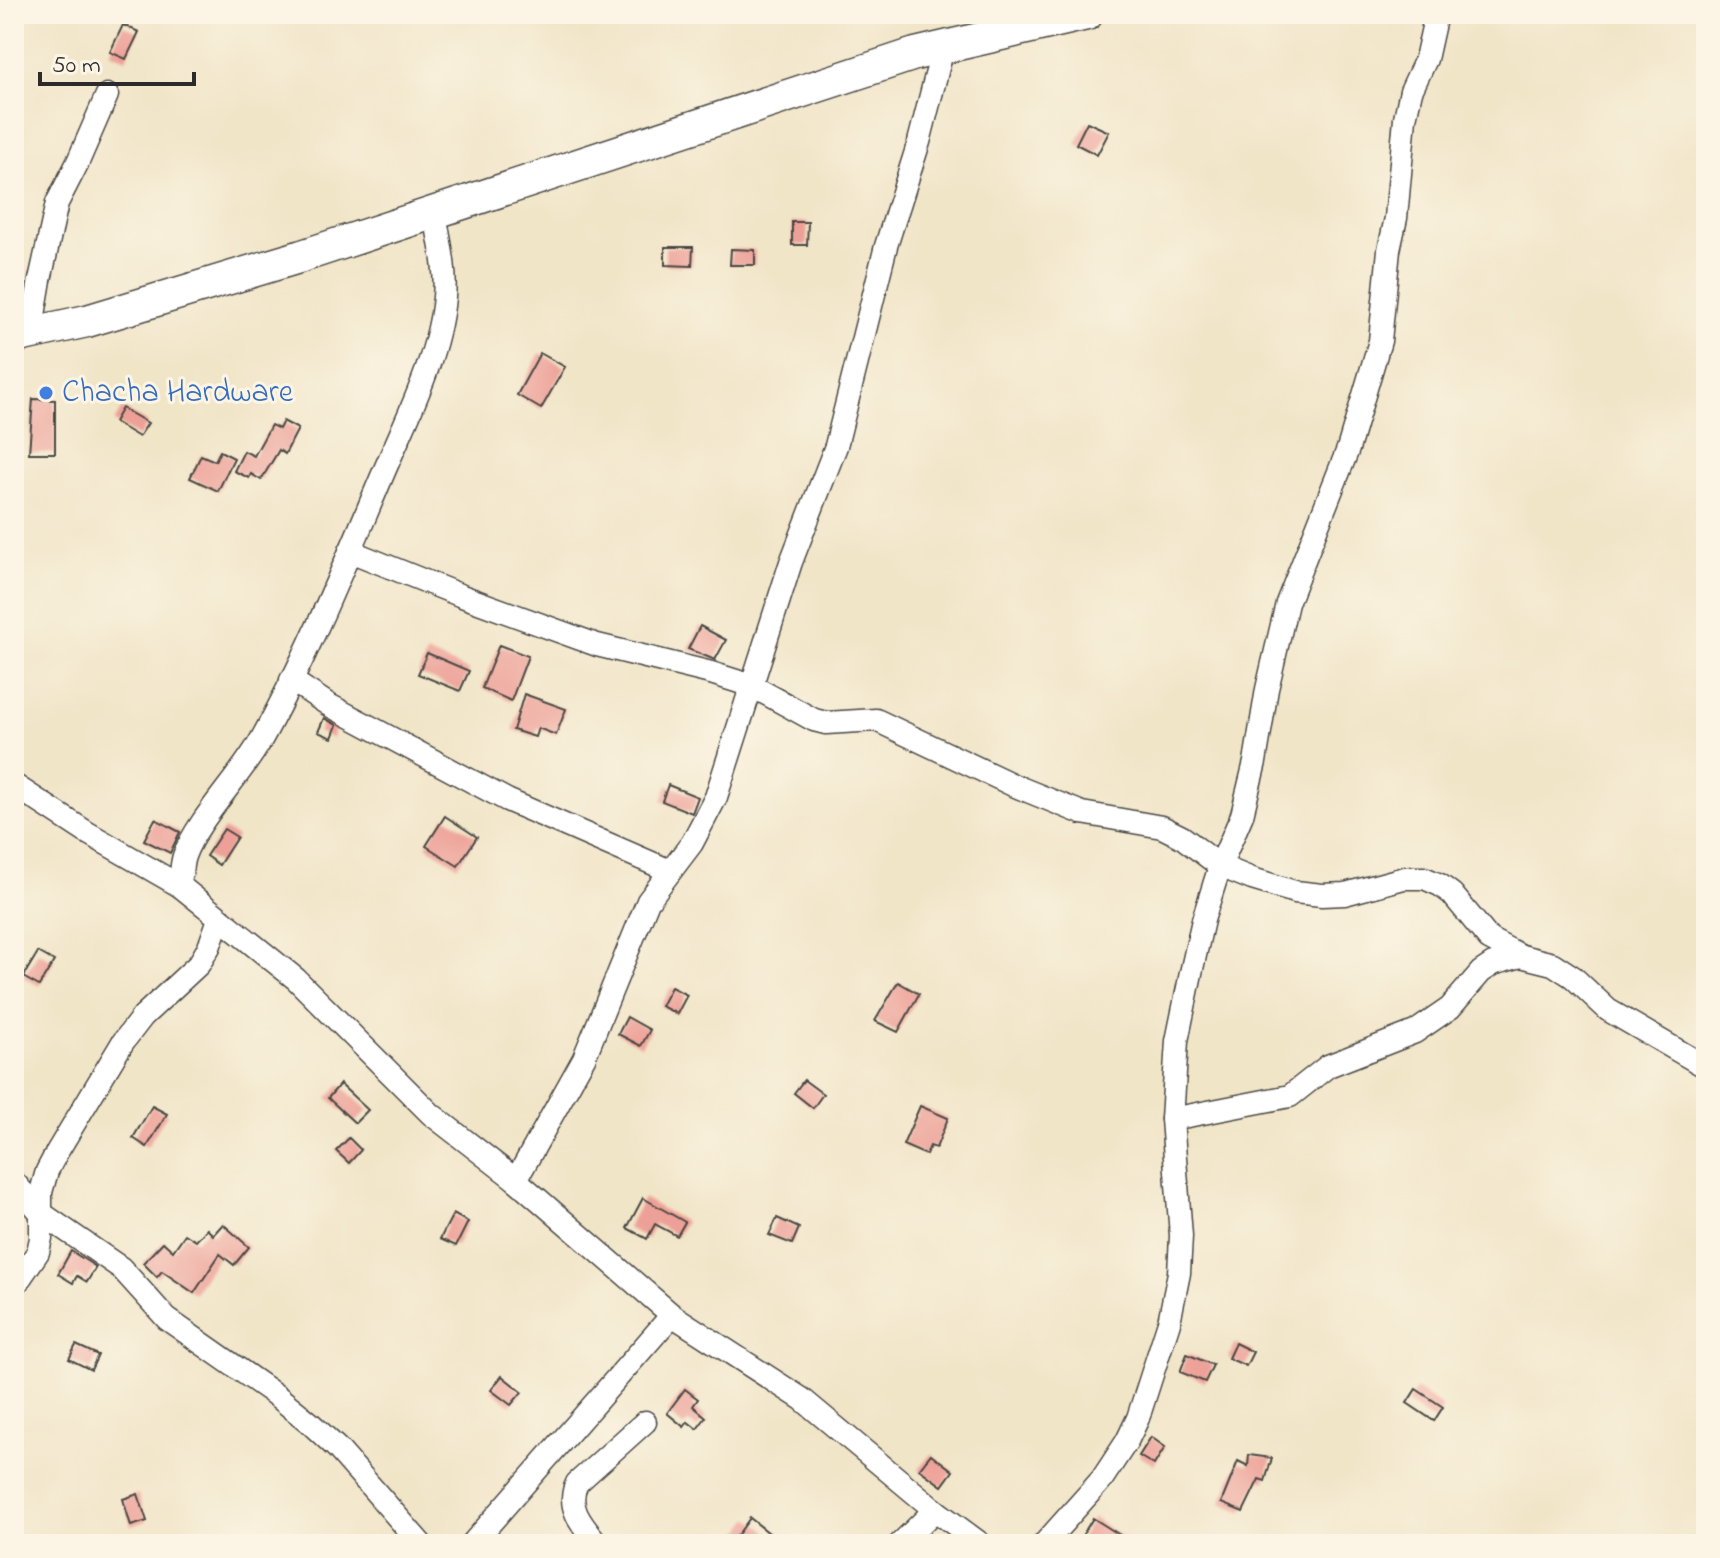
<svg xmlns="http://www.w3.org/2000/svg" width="1720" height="1558" font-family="'Indie Flower',sans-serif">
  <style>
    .building { fill: #eda097 }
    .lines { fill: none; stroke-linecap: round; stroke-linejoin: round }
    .street-casing { stroke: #494743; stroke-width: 25 }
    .secondary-casing { stroke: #494743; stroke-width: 35 }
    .street { stroke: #fff; stroke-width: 22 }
    .secondary { stroke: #fff; stroke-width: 32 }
    .shop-dot { fill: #3f7fe0; stroke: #fcf5e5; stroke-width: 3 }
    .labels { text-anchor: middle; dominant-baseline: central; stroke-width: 6; stroke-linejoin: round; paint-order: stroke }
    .shop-label { font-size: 32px; fill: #366cbe; stroke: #fcf5e5; text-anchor: start }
  </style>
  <rect width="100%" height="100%" fill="#fcf5e5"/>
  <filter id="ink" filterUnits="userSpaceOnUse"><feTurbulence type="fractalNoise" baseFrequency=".0125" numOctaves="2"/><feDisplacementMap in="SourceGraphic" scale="16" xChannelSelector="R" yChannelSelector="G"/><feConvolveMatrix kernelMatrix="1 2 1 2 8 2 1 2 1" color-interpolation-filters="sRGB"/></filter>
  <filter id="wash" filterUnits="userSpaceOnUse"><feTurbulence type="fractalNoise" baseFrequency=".006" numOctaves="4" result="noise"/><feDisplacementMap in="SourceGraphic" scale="32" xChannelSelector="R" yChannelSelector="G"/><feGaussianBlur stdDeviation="1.8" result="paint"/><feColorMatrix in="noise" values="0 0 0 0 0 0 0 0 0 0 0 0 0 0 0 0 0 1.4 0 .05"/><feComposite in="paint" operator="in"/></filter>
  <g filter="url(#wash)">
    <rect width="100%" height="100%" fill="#f1e5c8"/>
    <g id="blocks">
      <g class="building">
        <path d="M123 25 139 32 126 59 110 52Z"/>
        <path d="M1087 122 1109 132 1097 155 1076 144Z"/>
        <path d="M792 222H808L807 245H792Z"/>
        <path d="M665 247H693L692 266 665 265Z"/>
        <path d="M731 249 755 250V265H730Z"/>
        <path d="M540 353 565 367 541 409 517 395Z"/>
        <path d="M33 399 55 400V453H29Z"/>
        <path d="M122 408 148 423 139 437 114 422Z"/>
        <path d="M283 421 298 429 285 454 279 450 261 480 251 474 249 478 234 471 244 451 254 456 271 425 279 429Z"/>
        <path d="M220 451 234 458 218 491 190 478 201 455 215 461Z"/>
        <path d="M700 626 726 640 715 660 688 649Z"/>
        <path d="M499 645 528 656 511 701 482 688Z"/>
        <path d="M427 653 469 671 460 691 418 674Z"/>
        <path d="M524 694 566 709 556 735 538 728 535 737 513 730Z"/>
        <path d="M324 718 337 725 332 738 318 732Z"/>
        <path d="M668 785 698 797 692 813 662 801Z"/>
        <path d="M445 816 477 837 458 866 426 846Z"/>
        <path d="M155 819 180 832 170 853 144 840Z"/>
        <path d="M224 829 237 837 219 865 206 856Z"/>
        <path d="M38 952 54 961 39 986 23 977Z"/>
        <path d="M898 982 919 994 898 1032 875 1021Z"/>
        <path d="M671 987 687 995 677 1014 661 1006Z"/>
        <path d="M627 1017 650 1030 641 1046 618 1034Z"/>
        <path d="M804 1080 823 1094 813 1108 794 1093Z"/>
        <path d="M340 1084 368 1110 355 1123 328 1098Z"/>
        <path d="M152 1106 167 1114 147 1147 133 1138Z"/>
        <path d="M920 1106 948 1118 936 1148 930 1146 926 1155 903 1145Z"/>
        <path d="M349 1138 361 1150 349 1163 336 1151Z"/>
        <path d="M643 1198 685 1222 677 1236 655 1224 647 1239 627 1228Z"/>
        <path d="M453 1214 468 1222 456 1246 440 1239Z"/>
        <path d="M777 1218 799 1228 792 1244 769 1235Z"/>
        <path d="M223 1224 249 1247 234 1265 220 1254 194 1293 162 1271 157 1277 143 1263 163 1242 173 1251 185 1234 196 1241 207 1229 213 1235Z"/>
        <path d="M71 1251 96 1267 87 1282 77 1276 73 1283 58 1274Z"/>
        <path d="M1235 1343 1253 1352 1246 1366 1228 1358Z"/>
        <path d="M76 1345 98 1355 91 1370 69 1359Z"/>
        <path d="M1187 1354 1213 1365 1205 1382 1180 1372Z"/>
        <path d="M502 1376 522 1392 511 1405 491 1390Z"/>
        <path d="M685 1389 698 1399 693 1406 706 1417 697 1429 688 1422 684 1427 667 1413Z"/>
        <path d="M1416 1389 1443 1407 1434 1421 1407 1403Z"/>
        <path d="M1151 1437 1165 1447 1154 1465 1139 1456Z"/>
        <path d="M931 1454 953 1471 942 1486 919 1469Z"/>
        <path d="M1249 1455 1272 1458 1265 1481 1259 1479 1243 1512 1221 1503 1238 1461 1248 1466Z"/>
        <path d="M138 1494 147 1521 131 1526 123 1499Z"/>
        <path d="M750 1518 783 1544H731Z"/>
        <path d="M1093 1518 1134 1544H1077Z"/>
      </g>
    </g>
  </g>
  <g filter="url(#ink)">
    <use href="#blocks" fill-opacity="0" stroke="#494743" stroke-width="2"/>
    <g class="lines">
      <defs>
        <g id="street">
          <path d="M31 333 40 280 57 203 77 164 107 95"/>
          <path d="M350 551 462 596 597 645 711 673 752 686 814 720 826 723 876 720 1013 785 1082 813 1162 827 1182 837 1220 866 1252 879 1295 892 1322 895 1345 894 1404 878H1424L1440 885 1452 894 1489 939 1521 956 1553 964 1573 977 1608 1010 1706 1067"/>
          <path d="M291 680 329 705 507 800 670 871"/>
          <path d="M14 785 86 832 180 886 296 979 431 1114 516 1180 672 1315 802 1399 935 1510 981 1544"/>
          <path d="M180 886C181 876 181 865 184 856 197 820 241 776 261 740 308 655 345 563 383 474 406 420 439 356 444 297 447 269 439 240 435 213"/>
          <path d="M1172 1119 1290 1096 1328 1066 1415 1032 1450 1008 1481 972 1493 964 1521 956"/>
          <path d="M516 1180 584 1058 648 901 692 843 716 797 791 562 836 446 886 246 919 142 943 48"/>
          <path d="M14 1182 41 1213 121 1268 167 1319 277 1396 309 1422 338 1449 421 1544"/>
          <path d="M14 1287 38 1252 41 1238V1192L47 1171 57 1152 123 1042 143 1016 199 964 209 947 219 919"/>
          <path d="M472 1544 672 1315"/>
          <path d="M598 1544C583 1526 565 1507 577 1483L645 1422"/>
          <path d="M900 1544 935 1510"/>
          <path d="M1044 1544 1102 1479 1127 1441 1138 1418 1169 1322 1179 1273 1181 1236 1172 1119 1177 1041 1191 973 1203 920 1220 866 1242 815 1255 762 1267 689 1287 603 1348 449 1380 341 1389 250 1396 218 1405 118 1411 91 1426 59 1436 14"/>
        </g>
        <path id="secondary" d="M14 337 87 321 299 257 915 54 1087 14"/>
      </defs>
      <use href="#street" class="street-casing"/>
      <use href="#secondary" class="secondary-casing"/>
      <use href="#street" class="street"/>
      <use href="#secondary" class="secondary"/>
    </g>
  </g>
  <circle class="shop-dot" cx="46" cy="393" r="8"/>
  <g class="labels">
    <g class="shop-label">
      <text x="62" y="393">Chacha Hardware</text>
    </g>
  </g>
  <rect width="1720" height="1558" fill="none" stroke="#fcf5e5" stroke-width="48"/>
  <path d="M40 72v12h154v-12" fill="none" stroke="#2b2b2b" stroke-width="4"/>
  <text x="52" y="72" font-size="24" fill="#2b2b2b" stroke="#fcf5e5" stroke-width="6" paint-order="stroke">50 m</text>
</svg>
